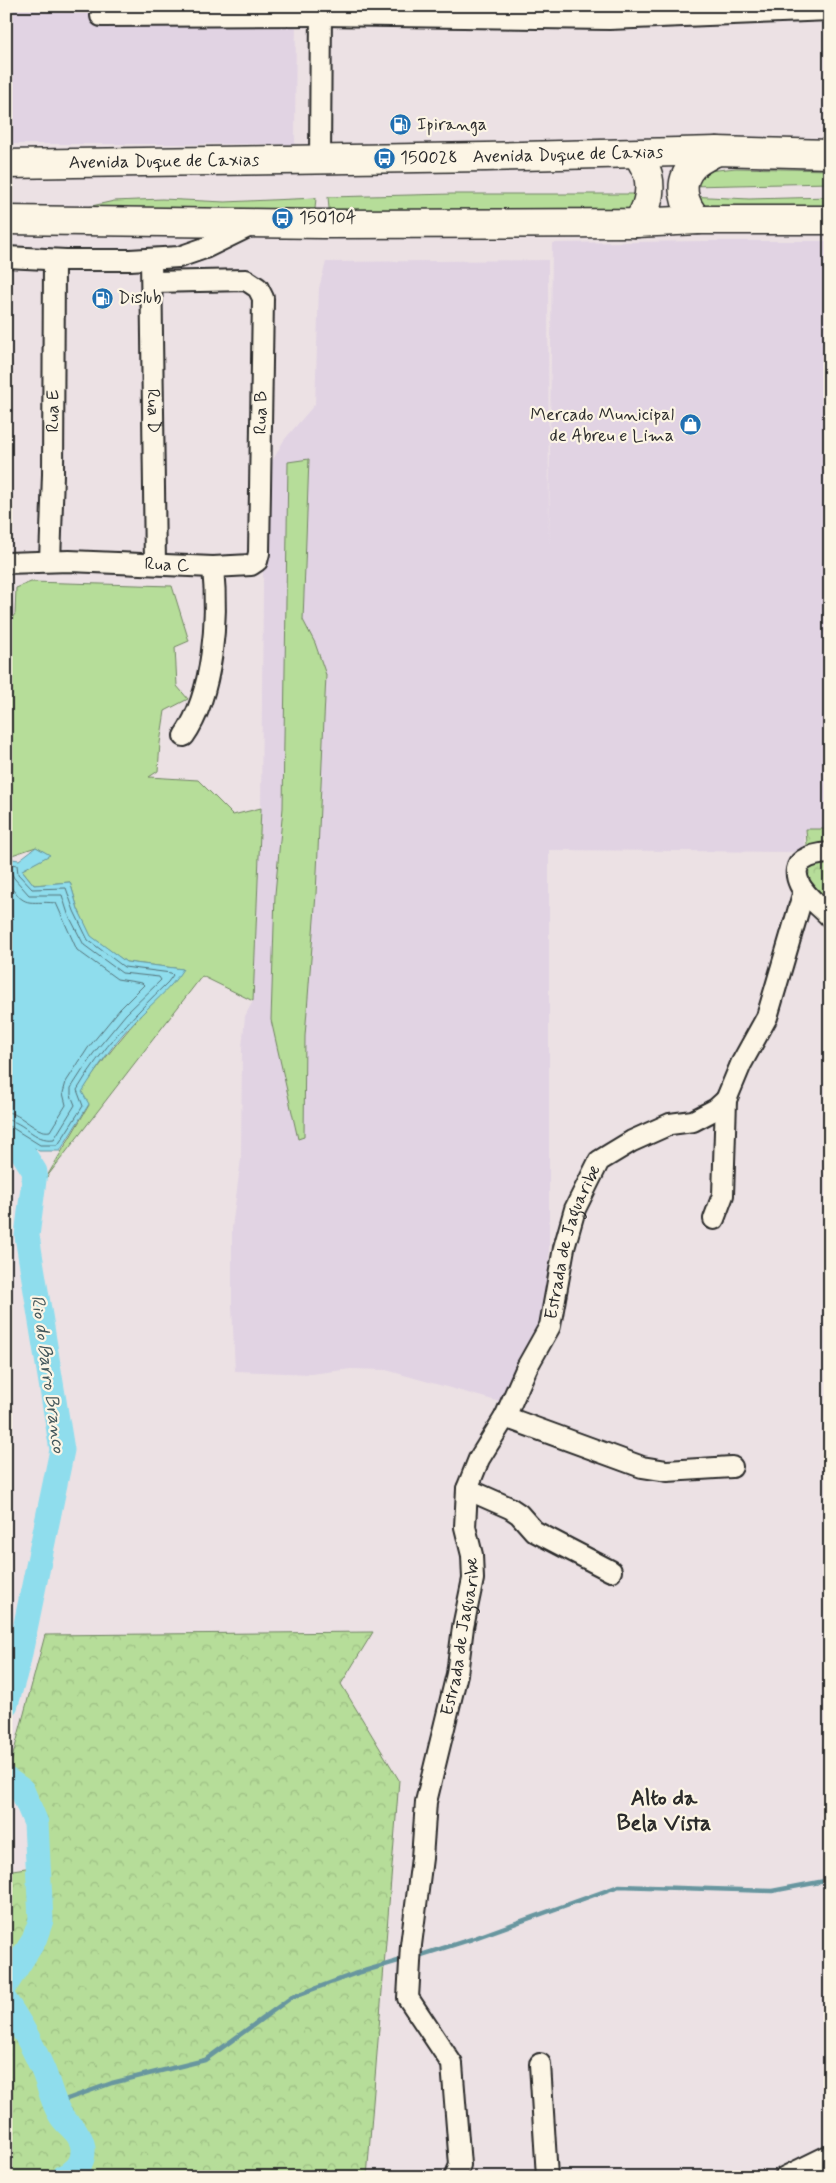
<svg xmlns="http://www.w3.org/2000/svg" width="836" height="2183" font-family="Mynerve,sans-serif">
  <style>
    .built { fill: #e1d3e3 }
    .grass { fill: #b6dd99; stroke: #708462 }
    .forest { fill: url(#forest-crowns); stroke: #708462 }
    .water { fill: #8fdded; stroke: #67969f }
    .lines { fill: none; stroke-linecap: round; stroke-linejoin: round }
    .shore { stroke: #537279; stroke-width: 1 }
    .stream { stroke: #67969f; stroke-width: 4.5 }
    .river { stroke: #8fdded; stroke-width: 25 }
    .minor-casing { stroke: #2b2b2b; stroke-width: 24 }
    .highway-casing { stroke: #2b2b2b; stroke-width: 31 }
    .minor { stroke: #fcf5e5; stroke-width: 20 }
    .highway { stroke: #fcf5e5; stroke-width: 28 }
    .labels { text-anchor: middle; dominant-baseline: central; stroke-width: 4.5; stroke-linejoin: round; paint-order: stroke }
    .poi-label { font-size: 18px; fill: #2b2b2b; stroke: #fcf5e5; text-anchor: start }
    .street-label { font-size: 18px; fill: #2b2b2b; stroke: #fcf5e5 }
    .water-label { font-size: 19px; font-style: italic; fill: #44585c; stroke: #fcf5e5 }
    .district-label { font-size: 22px; font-weight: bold; fill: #2b2b2b; stroke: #fcf5e5 }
  </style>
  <defs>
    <pattern id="forest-crowns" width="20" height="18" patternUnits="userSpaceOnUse" patternTransform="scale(1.25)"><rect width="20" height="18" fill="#b6dd99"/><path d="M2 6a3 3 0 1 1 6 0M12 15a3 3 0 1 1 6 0" fill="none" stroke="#9dbe84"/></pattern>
  </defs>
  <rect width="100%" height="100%" fill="#ece1e4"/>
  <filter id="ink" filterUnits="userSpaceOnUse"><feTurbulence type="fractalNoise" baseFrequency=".02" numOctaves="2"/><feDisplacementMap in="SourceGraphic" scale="10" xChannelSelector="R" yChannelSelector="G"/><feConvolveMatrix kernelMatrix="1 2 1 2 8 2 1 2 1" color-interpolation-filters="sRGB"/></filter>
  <g filter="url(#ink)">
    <g class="built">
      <path d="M6 6H296L295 144H6Z"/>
      <path d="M705 241H830V829H806L803 852 549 850V1317L500 1402 386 1370 351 1369 311 1374 235 1371 232 1306V1228L241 1159 242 1048 245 1016 253 1001 261 808 264 476 284 440 315 404 319 288 326 262 548 260 549 546 552 243Z"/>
    </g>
    <g class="grass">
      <path d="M736 168 830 170V183L690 186 708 171Z"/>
      <path d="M452 194H642L633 214 330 220 328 197Z"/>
      <path d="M689 196 749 199 830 197V216H700Z"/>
      <path d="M316 198 314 220 47 216 114 201 162 199 225 202Z"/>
      <path d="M309 459 303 620 315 643 326 675 316 894 305 1036 304 1137 298 1139 271 1020 275 894 283 808 288 462Z"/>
      <path d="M31 582 172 586 189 641 175 647 177 686 188 699 165 711 160 743 158 771 149 777 198 780 233 815 261 808 253 1001 202 976 46 1178 89 1105 81 1092C111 1047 146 1009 182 969L126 962 90 936 78 909 70 882 34 885 22 870 49 855 36 847 6 857V647L10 644 6 626 15 614 16 588Z"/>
    </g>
    <g class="forest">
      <path d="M806 829H830V918L801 887 809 874Z"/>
      <path d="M373 1632 341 1684 399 1780 367 2177H6V1871L39 1866 9 1770 45 1635Z"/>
    </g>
    <path class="water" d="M36 847 50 855 22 870 34 885 70 882 78 909 91 936 126 962 183 969C170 990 152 1003 135 1021 114 1042 98 1067 82 1092L89 1104 60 1151H39L6 1130V858L19 860Z"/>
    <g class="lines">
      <g class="shore">
        <path d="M6 863 17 865 18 874 32 889 66 888 74 911 88 940 124 967 171 973 173 975 168 982C134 1015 101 1049 77 1090L83 1106 58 1145H40L11 1127 6 1126"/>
        <path d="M6 869 10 870 14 878 29 895H62L68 914 84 945 122 973 159 977 161 980 126 1014 93 1054 71 1088V1095L75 1105 54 1139C33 1142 25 1121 6 1120"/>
        <path d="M6 881C27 910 26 900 56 903L77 950 117 979 142 983 144 985 120 1009 88 1048 66 1082 63 1093 66 1105 50 1131C35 1134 22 1113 6 1112"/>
      </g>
      <g class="stream">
        <path d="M418 1956 472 1939 619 1886 772 1891 830 1880"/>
        <path d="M56 2103 112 2083 205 2060 292 1997 354 1974 405 1959"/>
      </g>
      <g class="river">
        <path d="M6 1141 21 1150 35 1172 27 1236 62 1450 18 1663 6 1704"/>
        <path d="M6 1779 22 1790 36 1823 41 1920 34 1940 6 1984"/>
        <path d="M6 2002C21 2024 33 2046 43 2070 49 2084 52 2101 60 2114 67 2127 81 2131 83 2148 84 2163 76 2172 63 2177"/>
      </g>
      <defs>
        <g id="minor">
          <path d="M101 16 321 15 609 19 830 10"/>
          <path d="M320 160 321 6"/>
          <path d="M6 257 66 260H130L179 257 205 248 252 225"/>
          <path id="s1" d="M151 259 155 564"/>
          <path id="s2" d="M50 561 53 474 54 260"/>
          <path id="s3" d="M6 563 69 561 213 567 251 565 257 561 259 553 263 298 258 288 246 280 153 282"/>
          <path d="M184 736C214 693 218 617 213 567"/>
          <path d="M830 853C811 854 788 860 800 885 806 897 821 907 830 917"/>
          <path d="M714 1219 723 1195 726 1100 741 1064 767 1017 804 891"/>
          <path d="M505 1417 642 1467 667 1471 732 1467"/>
          <path d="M467 1489 510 1508 519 1514 534 1531 611 1571"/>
          <path d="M540 2064 547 2177"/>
          <path id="s4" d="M455 2177 460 2165 452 2064 408 1998 411 1945 422 1858 426 1802 457 1674 463 1627 473 1579 472 1555 465 1527 467 1489 479 1459 505 1417 527 1367 550 1326 564 1248 575 1209 599 1161 632 1141 670 1124 693 1121 716 1109 726 1100"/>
          <path d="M785 2177 830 2155"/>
        </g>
        <g id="highway">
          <path id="s5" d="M6 164 486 157 717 151 830 154"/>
          <path d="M6 220 323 224 636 223 698 220H830"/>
          <path d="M698 220C683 205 677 182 693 166 699 160 710 155 717 151"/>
          <path d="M636 223C647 212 652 192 648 175 646 168 641 161 638 154"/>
        </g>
      </defs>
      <use href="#minor" class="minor-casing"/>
      <use href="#highway" class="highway-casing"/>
      <use href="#minor" class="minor"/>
      <use href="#highway" class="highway"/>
    </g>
  </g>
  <defs>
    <symbol id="fuel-disc" viewBox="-11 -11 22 22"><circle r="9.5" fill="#1f6fb2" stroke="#fcf5e5"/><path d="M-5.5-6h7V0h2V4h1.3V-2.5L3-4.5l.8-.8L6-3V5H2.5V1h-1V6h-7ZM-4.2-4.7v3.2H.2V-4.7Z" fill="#fff"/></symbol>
    <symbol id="bus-disc" viewBox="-11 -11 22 22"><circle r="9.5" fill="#1f6fb2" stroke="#fcf5e5"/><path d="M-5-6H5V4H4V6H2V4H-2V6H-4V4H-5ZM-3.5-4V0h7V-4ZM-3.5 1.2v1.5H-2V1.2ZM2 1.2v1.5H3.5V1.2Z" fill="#fff"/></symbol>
    <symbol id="shop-disc" viewBox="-11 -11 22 22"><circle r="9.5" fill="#1f6fb2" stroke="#fcf5e5"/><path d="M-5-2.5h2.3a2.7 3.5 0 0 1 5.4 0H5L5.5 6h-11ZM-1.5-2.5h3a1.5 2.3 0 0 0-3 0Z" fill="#fff"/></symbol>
  </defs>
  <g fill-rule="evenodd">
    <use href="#fuel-disc" x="388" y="112" width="25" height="25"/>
    <use href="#bus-disc" x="372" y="146" width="25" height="25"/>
    <use href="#bus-disc" x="270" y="206" width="25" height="25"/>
    <use href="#fuel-disc" x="90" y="286" width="25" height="25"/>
    <use href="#shop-disc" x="678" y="412" width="25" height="25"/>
  </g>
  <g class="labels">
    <g class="poi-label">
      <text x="417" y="125">Ipiranga</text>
      <text x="400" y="158">150028</text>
      <text x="299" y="218">150104</text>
      <text x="118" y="298">Dislub</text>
      <text x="674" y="415" text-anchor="end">Mercado Municipal<tspan x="674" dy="21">de Abreu e Lima</tspan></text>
    </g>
    <g class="street-label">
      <text stroke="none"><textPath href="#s5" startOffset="562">Avenida Duque de Caxias</textPath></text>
      <text stroke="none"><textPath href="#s5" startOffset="158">Avenida Duque de Caxias</textPath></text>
      <text stroke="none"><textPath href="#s2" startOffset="150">Rua E</textPath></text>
      <text stroke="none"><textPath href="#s1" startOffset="152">Rua D</textPath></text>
      <text stroke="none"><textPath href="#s3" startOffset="401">Rua B</textPath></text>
      <text stroke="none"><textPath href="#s3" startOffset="161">Rua C</textPath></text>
      <text stroke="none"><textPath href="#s4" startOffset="980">Estrada de Jaguaribe</textPath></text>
      <text stroke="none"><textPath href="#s4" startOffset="560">Estrada de Jaguaribe</textPath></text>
    </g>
    <g class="water-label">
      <text transform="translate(48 1374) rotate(82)">Rio do Barro Branco</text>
    </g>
    <g class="district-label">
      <text x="664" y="1799">Alto da<tspan x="664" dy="25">Bela Vista</tspan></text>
    </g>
  </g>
  <rect width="836" height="2183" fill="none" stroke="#fcf5e5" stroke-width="25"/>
  <rect x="12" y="12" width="811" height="2158" fill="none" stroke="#2b2b2b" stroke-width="2" filter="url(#ink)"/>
</svg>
